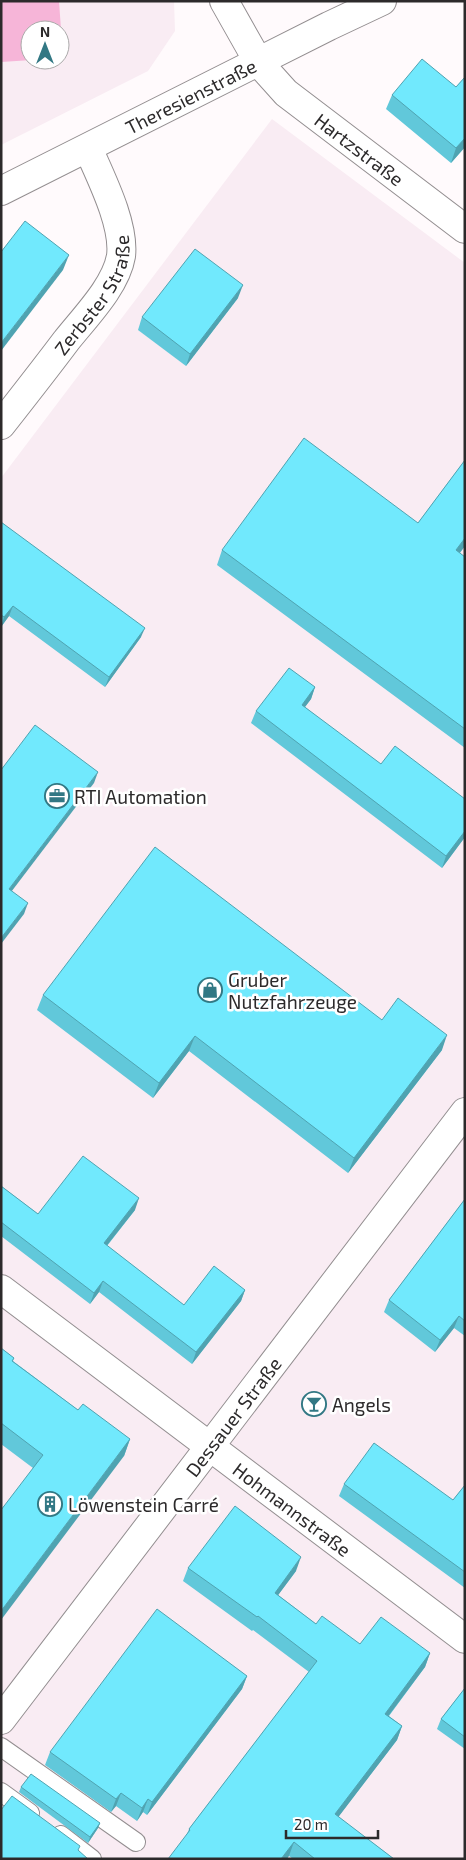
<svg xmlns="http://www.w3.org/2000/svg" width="466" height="1860" font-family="'Exo 2',sans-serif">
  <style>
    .built { fill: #f9ecf3; fill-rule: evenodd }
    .green { fill: #f6b5d8 }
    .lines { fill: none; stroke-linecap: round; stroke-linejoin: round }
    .lane-casing { stroke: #938e90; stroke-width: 20 }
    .street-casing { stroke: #938e90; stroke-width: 30 }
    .secondary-casing { stroke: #938e90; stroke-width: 30 }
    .lane { stroke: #fff; stroke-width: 18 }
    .street { stroke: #fff; stroke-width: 28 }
    .secondary { stroke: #fff; stroke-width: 28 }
    .wall { fill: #61c8da }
    .shaded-wall { fill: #4fa3b1 }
    .building { fill: #71e9fd; stroke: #4fa3b1 }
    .labels { text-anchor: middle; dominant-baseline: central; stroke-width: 5; stroke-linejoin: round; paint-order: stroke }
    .street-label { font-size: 19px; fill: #2c2a2b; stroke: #fff }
    .poi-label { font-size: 19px; fill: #2c2a2b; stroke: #fff; text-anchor: start }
  </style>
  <rect width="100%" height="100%" fill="#fffafc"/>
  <g class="built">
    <path d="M1 1H174L175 31 148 71 1 145ZM30 30H60V60H30Z"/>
    <path d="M272 119 465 263V1859H1V478Z"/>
  </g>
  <path class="green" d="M1 1H59L63 58H60V30H30V60H32L1 62Z"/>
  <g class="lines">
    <defs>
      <g id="lane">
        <path d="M1 1747 136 1842"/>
        <path d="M1 1792 30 1813"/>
        <path d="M61 1835 92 1859"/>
      </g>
      <g id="street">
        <path id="s1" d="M224 1 259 63 286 93 465 229"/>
        <path id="s2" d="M1 425C23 397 45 369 66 341 85 317 116 286 121 256 125 224 100 176 88 148"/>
        <path id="s3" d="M1 1289 465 1639"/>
        <path id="s4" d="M1 1720 465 1112"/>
      </g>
      <g id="secondary">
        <path id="s5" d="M1 191 329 26 382 1"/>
      </g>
    </defs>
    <use href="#lane" class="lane-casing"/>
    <use href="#street" class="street-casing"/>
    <use href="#secondary" class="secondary-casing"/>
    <use href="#lane" class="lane"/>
    <use href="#street" class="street"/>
    <use href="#secondary" class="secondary"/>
  </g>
  <g class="wall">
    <path d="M465 77V147L451 163 386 109 392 95 456 87Z"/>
    <path d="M238 298 186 366 138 330 142 317Z"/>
    <path d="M465 460V546L460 553 465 557V748L217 565 222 550 418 523Z"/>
    <path d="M1 522 141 637 105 687 9 616 1 627Z"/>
    <path d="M315 687 311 699 305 707 465 837 442 868 251 723 256 711Z"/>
    <path d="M43 995 382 1020 442 1050 348 1173 189 1051 153 1098 37 1010Z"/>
    <path d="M1 1186 38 1214 135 1210 107 1246 184 1305 245 1290 241 1301 192 1364 99 1292 90 1304 1 1236Z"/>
    <path d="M465 1199V1336L454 1328 435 1352 384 1312 389 1300Z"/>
    <path d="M1 1348 14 1358 13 1361 78 1410 130 1439 124 1456 33 1468 1 1444Z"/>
    <path d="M344 1484 453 1500 465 1485V1588L339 1496Z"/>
    <path d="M188 1568 296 1571 278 1595 316 1624 360 1644 430 1653 425 1667 389 1716 402 1726 397 1740 338 1817 394 1859H293L289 1856 187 1834 189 1829 309 1672 253 1630 252 1631 183 1581Z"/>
    <path d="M247 1676 242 1689 147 1815 143 1812 137 1821 116 1806 111 1812 45 1765 50 1752Z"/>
    <path d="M465 1688V1749L437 1729 441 1719Z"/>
    <path d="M21 1787 100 1823 98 1828 88 1843 19 1792Z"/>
  </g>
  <g class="shaded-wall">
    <path d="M465 138V147L451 163 456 148Z"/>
    <path d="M69 255 63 270 1 351V343Z"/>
    <path d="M243 285 238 298 186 366 190 354Z"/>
    <path d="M465 538V546L450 565 456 550Z"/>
    <path d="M13 606 9 616 1 627 4 617Z"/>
    <path d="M145 628 141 637 105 687 109 677Z"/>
    <path d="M315 687 311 699 298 716 302 705Z"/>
    <path d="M98 772 94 783 5 900 9 889Z"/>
    <path d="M465 831V837L442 868 446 856Z"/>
    <path d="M28 903 24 914 1 944V938Z"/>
    <path d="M447 1035 442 1050 348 1173 354 1158Z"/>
    <path d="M195 1036 189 1051 153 1098 159 1083Z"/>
    <path d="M139 1198 135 1210 100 1254 104 1243Z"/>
    <path d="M103 1281 99 1292 90 1304 94 1293Z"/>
    <path d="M245 1290 241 1301 192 1364 196 1352Z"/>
    <path d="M459 1316 454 1328 435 1352 440 1340Z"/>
    <path d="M130 1439 124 1456 1 1620V1611Z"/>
    <path d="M301 1557 296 1571 270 1606 275 1593Z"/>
    <path d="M430 1653 425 1667 380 1727 385 1714Z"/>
    <path d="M247 1676 242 1689 147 1815 152 1802Z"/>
    <path d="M402 1726 397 1740 330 1828 335 1814Z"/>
    <path d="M121 1793 116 1806 111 1812 116 1799Z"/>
    <path d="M148 1799 143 1812 137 1821 142 1808Z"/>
    <path d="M100 1823 98 1828 88 1843 90 1837Z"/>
    <path d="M294 1842 289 1856 287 1859H281Z"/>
  </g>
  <g class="building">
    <path d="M422 59 456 87 465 77V138L456 148 392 95Z"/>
    <path d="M25 221 69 255 1 343V252Z"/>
    <path d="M195 249 243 285 190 354 142 317Z"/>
    <path d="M304 438 418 523 465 460V538L456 550 465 557V729L222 550Z"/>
    <path d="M1 522 145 628 109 677 13 606 4 617 1 615Z"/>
    <path d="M289 668 315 687 302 705 381 764 395 746 465 799V831L446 856 256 711Z"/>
    <path d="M35 725 98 772 9 889 28 903 1 938V770Z"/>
    <path d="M155 847 382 1020 398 998 447 1035 354 1158 195 1036 159 1083 43 995Z"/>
    <path d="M83 1156 139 1198 104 1243 184 1305 214 1266 245 1290 196 1352 103 1281 94 1293 1 1222V1186L38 1214Z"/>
    <path d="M465 1199V1321L459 1316 440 1340 389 1300Z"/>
    <path d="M1 1348 14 1358 12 1361 78 1410 83 1404 130 1439 1 1611V1510L43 1455 1 1423Z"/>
    <path d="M374 1443 453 1500 465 1485V1572L344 1484Z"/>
    <path d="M235 1506 301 1557 275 1593 316 1624 322 1616 360 1644 381 1617 430 1653 385 1714 402 1726 335 1814 394 1859H315L294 1842 281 1859H168L190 1830 189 1829 317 1661 258 1616 257 1617 188 1568Z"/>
    <path d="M157 1609 247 1676 152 1802 148 1799 142 1808 121 1793 116 1799 50 1752Z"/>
    <path d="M465 1688V1737L441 1719Z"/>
    <path d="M31 1774 100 1823 90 1837 21 1787Z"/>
    <path d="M12 1796 80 1846 78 1850 88 1859H1V1810Z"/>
  </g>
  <defs>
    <symbol id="office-ring" viewBox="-11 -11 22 22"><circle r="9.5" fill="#fff" stroke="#327884" stroke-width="1.5"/><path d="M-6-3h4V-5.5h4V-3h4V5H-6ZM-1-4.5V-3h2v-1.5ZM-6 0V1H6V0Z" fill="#327884"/></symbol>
    <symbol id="shop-ring" viewBox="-11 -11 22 22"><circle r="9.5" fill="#fff" stroke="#327884" stroke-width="1.5"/><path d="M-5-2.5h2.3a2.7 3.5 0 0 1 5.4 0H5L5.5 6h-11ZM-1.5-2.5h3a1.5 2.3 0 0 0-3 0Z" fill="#327884"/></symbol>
    <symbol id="bar-ring" viewBox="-11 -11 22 22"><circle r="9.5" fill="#fff" stroke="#327884" stroke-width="1.5"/><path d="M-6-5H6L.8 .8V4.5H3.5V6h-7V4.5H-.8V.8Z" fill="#327884"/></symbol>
    <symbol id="building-ring" viewBox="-11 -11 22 22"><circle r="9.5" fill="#fff" stroke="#327884" stroke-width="1.5"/><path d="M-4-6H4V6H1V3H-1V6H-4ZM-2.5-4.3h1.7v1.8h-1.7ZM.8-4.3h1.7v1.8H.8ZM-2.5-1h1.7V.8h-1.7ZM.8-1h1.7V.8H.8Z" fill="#327884"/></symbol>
  </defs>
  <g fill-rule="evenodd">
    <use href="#office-ring" x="43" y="782" width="28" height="28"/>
    <use href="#shop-ring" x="196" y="976" width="28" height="28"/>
    <use href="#bar-ring" x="300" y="1390" width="28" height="28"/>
    <use href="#building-ring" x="36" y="1490" width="28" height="28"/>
  </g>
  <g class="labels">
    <g class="street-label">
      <text stroke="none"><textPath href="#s5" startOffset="212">Theresienstraße</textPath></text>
      <text stroke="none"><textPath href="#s1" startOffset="204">Hartzstraße</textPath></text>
      <text stroke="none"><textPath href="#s2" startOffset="161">Zerbster Straße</textPath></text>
      <text stroke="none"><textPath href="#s4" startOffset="382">Dessauer Straße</textPath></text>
      <text stroke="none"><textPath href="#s3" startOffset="365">Hohmannstraße</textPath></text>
    </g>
    <g class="poi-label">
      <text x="74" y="796">RTI Automation</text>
      <text x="228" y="979">Gruber<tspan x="228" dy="22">Nutzfahrzeuge</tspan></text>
      <text x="332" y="1404">Angels</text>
      <text x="68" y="1504">Löwenstein Carré</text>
    </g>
  </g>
  <rect width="466" height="1860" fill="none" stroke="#2c2a2b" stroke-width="5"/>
  <g transform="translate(45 45)"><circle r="24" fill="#ffffff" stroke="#abaaaa"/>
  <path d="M0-4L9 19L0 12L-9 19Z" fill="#327884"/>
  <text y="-8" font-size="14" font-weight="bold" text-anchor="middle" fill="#2c2a2b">N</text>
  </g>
  <path d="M286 1830v8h92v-8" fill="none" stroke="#2c2a2b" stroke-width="2.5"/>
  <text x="294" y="1830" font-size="15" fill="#2c2a2b" stroke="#ffffff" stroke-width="4" paint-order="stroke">20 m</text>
</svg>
